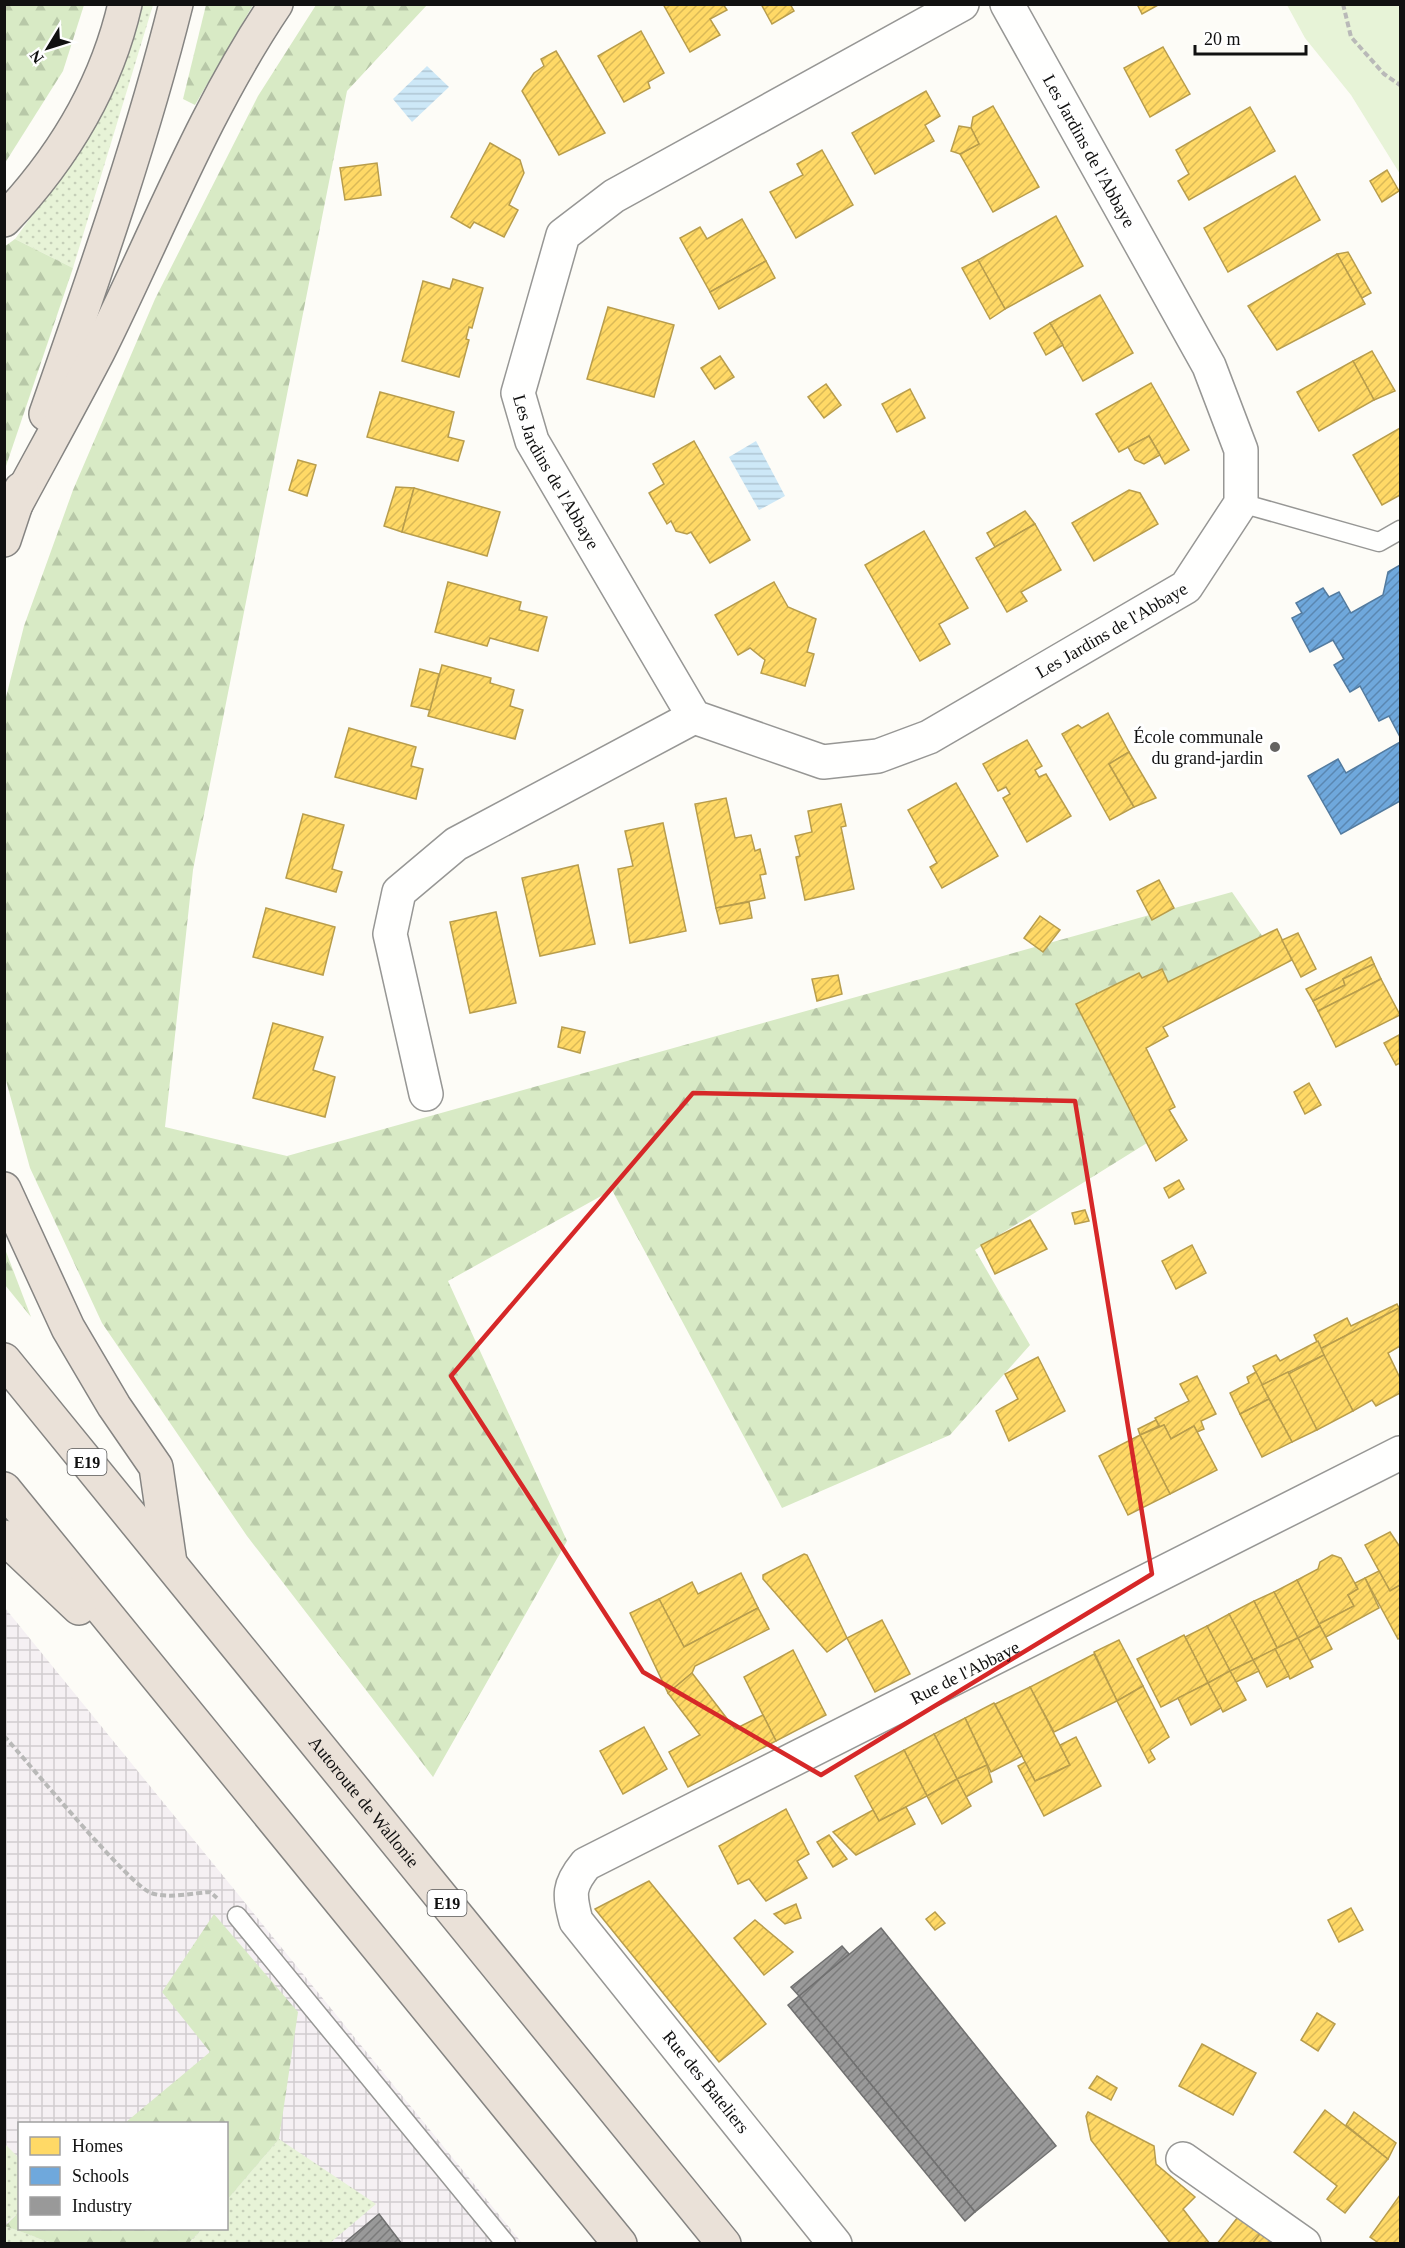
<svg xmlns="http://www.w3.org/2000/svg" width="1405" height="2248" font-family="'Times New Roman',serif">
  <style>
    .industrial { fill: url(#industrial-grid); fill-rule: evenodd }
    .grass { fill: url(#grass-dots) }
    .forest { fill: url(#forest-firs) }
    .park { fill: #e7f3d7 }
    .water { fill: url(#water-rules) }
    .homes { fill: url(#homes-hatch); stroke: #b89d4c; stroke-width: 1.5 }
    .schools { fill: url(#schools-hatch); stroke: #537b9f; stroke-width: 1.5 }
    .industry { fill: url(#industry-hatch); stroke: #707070; stroke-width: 1.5 }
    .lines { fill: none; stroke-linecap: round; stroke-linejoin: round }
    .lane-casing { stroke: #979795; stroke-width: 21 }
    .street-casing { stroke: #979795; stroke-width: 36 }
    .highway-casing { stroke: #858482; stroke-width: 36 }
    .path { stroke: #b9b9b8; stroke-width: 4; stroke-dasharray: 6 3; stroke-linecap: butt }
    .lane { stroke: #fffffe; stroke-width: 18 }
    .street { stroke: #fffffe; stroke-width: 33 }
    .highway { stroke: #eae1d8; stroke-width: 33 }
    .marked { fill: none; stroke: #d62828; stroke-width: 4.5; stroke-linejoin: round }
    .poi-dot { fill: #646362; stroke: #fff; stroke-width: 2 }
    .labels { text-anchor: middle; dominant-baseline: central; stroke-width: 6; stroke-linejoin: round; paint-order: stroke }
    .shield { fill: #fff; stroke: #585858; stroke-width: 1.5 }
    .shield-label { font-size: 16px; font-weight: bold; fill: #111 }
    .street-label { font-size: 18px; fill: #111; stroke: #fff }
    .poi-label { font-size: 18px; fill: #111; stroke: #fff; text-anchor: end }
  </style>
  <defs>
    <pattern id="industrial-grid" width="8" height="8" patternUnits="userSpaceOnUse" patternTransform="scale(1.5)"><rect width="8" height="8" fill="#f5f0f3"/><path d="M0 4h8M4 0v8" fill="none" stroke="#d1cdcf"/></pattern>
    <pattern id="grass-dots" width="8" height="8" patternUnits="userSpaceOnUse" patternTransform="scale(1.5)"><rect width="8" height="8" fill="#e7f3d7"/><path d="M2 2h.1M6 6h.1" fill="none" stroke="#c5cfb8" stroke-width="1.8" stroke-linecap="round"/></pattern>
    <pattern id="forest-firs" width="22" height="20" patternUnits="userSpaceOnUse" patternTransform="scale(1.5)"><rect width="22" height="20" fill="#d8eac5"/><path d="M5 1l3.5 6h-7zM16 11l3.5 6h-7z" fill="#b8c8a8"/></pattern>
    <pattern id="water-rules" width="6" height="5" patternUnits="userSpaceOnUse" patternTransform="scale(1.5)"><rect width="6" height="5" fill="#cde8f7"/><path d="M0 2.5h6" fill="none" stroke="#afc6d3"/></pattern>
    <pattern id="homes-hatch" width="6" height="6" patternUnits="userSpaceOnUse" patternTransform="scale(1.5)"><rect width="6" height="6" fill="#ffd966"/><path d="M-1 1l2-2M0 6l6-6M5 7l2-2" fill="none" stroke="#dab957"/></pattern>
    <pattern id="schools-hatch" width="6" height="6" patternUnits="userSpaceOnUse" patternTransform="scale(1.5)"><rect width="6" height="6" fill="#6fa8dc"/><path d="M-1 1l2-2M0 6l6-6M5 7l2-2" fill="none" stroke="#5a87b1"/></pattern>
    <pattern id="industry-hatch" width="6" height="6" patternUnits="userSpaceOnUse" patternTransform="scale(1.5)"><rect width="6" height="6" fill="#999"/><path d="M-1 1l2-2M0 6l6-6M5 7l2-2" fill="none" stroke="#7b7b7b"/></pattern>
  </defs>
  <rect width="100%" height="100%" fill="#fdfcf7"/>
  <path class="industrial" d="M5 1608 522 2243H5ZM20 2124H226V2228H20Z"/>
  <g class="grass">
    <path d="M138 5H153L73 268 15 239 89 137 133 34Z"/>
    <path d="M279 2139 376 2204 330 2243 189 2244 202 2229 226 2228 227 2200Z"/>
    <path d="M4 2143 20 2159 19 2212 5 2224Z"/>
    <path d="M4 2226H5L52 2243H5Z"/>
  </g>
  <g class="forest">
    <path d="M5 4 84 5 63 71 5 163Z"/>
    <path d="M206 5H253L195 105 183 99Z"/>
    <path d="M316 5H427L347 91 193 870 165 1127 287 1156 1232 892 1265 940 1105 1030 1163 1133 975 1250 1030 1345 950 1435 782 1508 612 1190 448 1281 567 1541 433 1777 247 1536 102 1323 30 1168 5 1077V701L24 626 73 490 155 299 258 96Z"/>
    <path d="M15 239 73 268 5 469 4 247Z"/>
    <path d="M4 1249H5L31 1317 5 1285Z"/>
    <path d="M214 1914 298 2012 279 2139 227 2200 226 2124 125 2123 210 2052 162 1992Z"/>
    <path d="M19 2212 20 2228 202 2229 189 2243H52L5 2226Z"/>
  </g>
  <path class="park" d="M1287 5H1400V174L1351 95 1305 38Z"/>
  <g class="water">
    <path d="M427 66 449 87 412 122 393 99Z"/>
    <path d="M756 441 785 496 759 510 729 457Z"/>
  </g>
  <g class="homes">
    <path d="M663 4H723L727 10 710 19 720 35 690 52Z"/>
    <path d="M761 4H790L794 11 772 24Z"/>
    <path d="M1137 4H1160L1142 14Z"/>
    <path d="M641 31 664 73 648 82 650 88 624 102 598 56Z"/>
    <path d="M1163 47 1190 94 1150 117 1124 68Z"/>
    <path d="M556 51 605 133 559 155 522 91 534 73 544 66 541 59Z"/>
    <path d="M926 91 940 116 925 125 934 141 875 174 852 133Z"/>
    <path d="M993 106 1039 187 993 212 960 154 979 144 971 128 973 117Z"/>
    <path d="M1250 107 1275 151 1189 200 1178 181 1189 174 1176 150Z"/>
    <path d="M959 126 971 128 979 144 960 154 951 151Z"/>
    <path d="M490 143 520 160 524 173 509 205 518 210 504 237 474 222 470 228 451 217Z"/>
    <path d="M822 150 853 205 796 238 770 192 803 175 797 164Z"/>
    <path d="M377 163 381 195 345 200 340 168Z"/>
    <path d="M1387 170 1399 191 1382 202 1370 181Z"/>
    <path d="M1295 176 1320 220 1228 272 1204 228Z"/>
    <path d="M1056 216 1083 266 1005 309 978 260Z"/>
    <path d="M742 219 766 261 710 292 680 238 700 227 707 239Z"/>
    <path d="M1348 252 1371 293 1362 298 1337 254Z"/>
    <path d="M1337 254 1365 304 1277 350 1248 306Z"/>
    <path d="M978 260 1005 309 990 319 962 268Z"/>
    <path d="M766 261 775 278 719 309 710 292Z"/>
    <path d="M453 279 483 288 472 328 469 327 466 339 469 340 459 377 402 361 423 281 450 289Z"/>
    <path d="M1100 295 1133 353 1083 381 1050 323Z"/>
    <path d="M608 307 674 325 654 397 587 379Z"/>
    <path d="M1050 323 1063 345 1046 355 1034 333Z"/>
    <path d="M1372 351 1395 391 1374 400 1353 361Z"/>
    <path d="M720 356 734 377 715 389 701 368Z"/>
    <path d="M1353 361 1374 400 1319 431 1297 392Z"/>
    <path d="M1151 383 1189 450 1165 464 1149 436 1119 452 1096 414Z"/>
    <path d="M826 384 841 405 824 418 808 397Z"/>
    <path d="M910 389 925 418 897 432 882 404Z"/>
    <path d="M380 392 454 412 448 437 464 441 458 461 367 437Z"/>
    <path d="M1400 428V495L1382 505 1353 455Z"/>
    <path d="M1149 436 1160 455 1144 464 1135 460 1128 447Z"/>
    <path d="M694 441 750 540 710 563 691 532 687 534 676 531 671 521 667 524 649 493 664 484 653 464Z"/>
    <path d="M298 460 316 465 307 496 289 490Z"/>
    <path d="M396 487 414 488 402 532 384 526Z"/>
    <path d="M414 488 500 512 487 556 402 532Z"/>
    <path d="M1129 490 1140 493 1158 524 1094 561 1072 523Z"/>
    <path d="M1025 511 1035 524 995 547 987 533Z"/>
    <path d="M1035 524 1061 570 1021 592 1027 601 1007 612 976 558Z"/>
    <path d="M924 531 968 608 939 624 950 644 920 661 865 565Z"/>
    <path d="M448 582 521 602 519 610 547 617 538 651 490 638 487 646 435 632Z"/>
    <path d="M774 582 788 607 816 619 807 652 814 654 805 686 761 673 765 660 750 648 738 655 715 615Z"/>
    <path d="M442 665 491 678 490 683 514 690 510 706 523 710 515 739 428 716Z"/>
    <path d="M420 669 439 674 430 710 411 706Z"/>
    <path d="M1108 713 1129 752 1109 764 1134 807 1110 820 1062 734 1078 725 1082 728Z"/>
    <path d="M349 728 416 747 411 766 423 769 416 799 335 777Z"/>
    <path d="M1027 740 1042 766 1035 770 1039 777 1046 774 1071 816 1027 842 1003 798 1010 794 1006 787 998 791 983 764Z"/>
    <path d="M1129 752 1156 798 1134 807 1109 764Z"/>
    <path d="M956 783 998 856 942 888 930 867 937 863 908 810Z"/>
    <path d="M726 798 735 838 751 835 755 851 760 849 766 874 760 875 765 898 716 908 695 804Z"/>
    <path d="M841 804 846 826 841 827 854 889 805 900 796 857 800 856 795 836 812 832 808 811Z"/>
    <path d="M303 814 344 825 332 869 342 872 336 892 286 878Z"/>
    <path d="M663 823 686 931 630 943 618 869 633 866 625 831Z"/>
    <path d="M578 865 595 944 540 956 522 878Z"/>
    <path d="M1159 880 1174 908 1152 920 1137 891Z"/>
    <path d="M749 902 752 918 720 924 716 908Z"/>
    <path d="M266 908 335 927 323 975 253 957Z"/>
    <path d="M496 912 516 1003 470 1013 450 922Z"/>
    <path d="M1040 916 1060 930 1043 952 1024 938Z"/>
    <path d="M1277 929 1292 960 1163 1027 1168 1036 1146 1048 1175 1107 1169 1110 1187 1140 1156 1161 1076 1004 1139 973 1142 978 1162 969 1168 982Z"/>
    <path d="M1298 933 1316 969 1301 977 1282 940Z"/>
    <path d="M1371 957 1374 964 1343 979 1345 985 1313 1001 1306 989Z"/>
    <path d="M1374 964 1381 979 1318 1011 1313 1001 1345 985 1343 979Z"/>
    <path d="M838 975 842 994 817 1001 812 979Z"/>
    <path d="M1381 979 1400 1015 1336 1047 1318 1011Z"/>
    <path d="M273 1023 323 1037 313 1070 335 1077 325 1117 253 1098Z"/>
    <path d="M562 1027 585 1032 580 1053 558 1047Z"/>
    <path d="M1399 1035 1400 1063 1396 1065 1384 1043Z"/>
    <path d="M1309 1083 1321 1105 1305 1114 1294 1092Z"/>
    <path d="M1179 1180 1184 1189 1169 1198 1164 1188Z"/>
    <path d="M1085 1210 1089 1221 1075 1224 1072 1213Z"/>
    <path d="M1030 1220 1047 1249 995 1274 981 1245Z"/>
    <path d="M1192 1245 1206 1273 1176 1289 1162 1261Z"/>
    <path d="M1397 1304 1399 1308 1320 1349 1314 1335 1347 1318 1351 1326Z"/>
    <path d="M1399 1308 1400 1346 1388 1353 1400 1378V1393L1376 1406 1372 1400 1353 1411 1320 1349Z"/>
    <path d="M1318 1341 1324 1355 1262 1385 1253 1366 1276 1355 1280 1361Z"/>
    <path d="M1324 1355 1353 1411 1317 1430 1288 1374Z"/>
    <path d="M1038 1357 1065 1411 1009 1441 996 1411 1018 1399 1005 1374Z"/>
    <path d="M1256 1372 1269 1399 1240 1414 1230 1393 1249 1383 1247 1377Z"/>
    <path d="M1288 1372 1317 1430 1292 1442 1262 1385Z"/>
    <path d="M1197 1376 1216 1414 1201 1421 1204 1429 1197 1432 1194 1426 1171 1439 1164 1425 1160 1427 1155 1418 1189 1401 1180 1384Z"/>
    <path d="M1269 1399 1292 1442 1262 1457 1240 1414Z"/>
    <path d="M1156 1420 1159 1426 1140 1435 1138 1429Z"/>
    <path d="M1164 1425 1171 1439 1194 1426 1217 1470 1170 1494 1140 1435Z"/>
    <path d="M1140 1435 1170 1494 1128 1515 1099 1456Z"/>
    <path d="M1390 1532 1400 1547V1585L1390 1591 1365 1545Z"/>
    <path d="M804 1554 807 1555 847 1638 827 1652 763 1579V1575Z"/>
    <path d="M1332 1555 1341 1558 1358 1589 1348 1595 1354 1606 1319 1624 1297 1580 1318 1569 1320 1562Z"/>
    <path d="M1379 1571 1390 1591 1400 1585V1638L1398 1639 1365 1578Z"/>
    <path d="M741 1573 758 1608 684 1647 659 1599 692 1582 698 1594Z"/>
    <path d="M1365 1578 1379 1608 1326 1637 1319 1624 1354 1606 1348 1595 1358 1589 1355 1583Z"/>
    <path d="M1297 1580 1320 1626 1298 1638 1274 1592Z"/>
    <path d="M1274 1592 1298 1638 1277 1648 1254 1601Z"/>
    <path d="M659 1599 684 1647 758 1608 769 1629 695 1666 692 1673 668 1693 630 1613Z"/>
    <path d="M1254 1601 1277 1648 1253 1660 1229 1614Z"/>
    <path d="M1229 1614 1253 1660 1230 1671 1207 1626Z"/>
    <path d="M882 1620 910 1674 875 1692 847 1638Z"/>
    <path d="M1207 1626 1230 1671 1208 1683 1185 1637Z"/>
    <path d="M1320 1626 1332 1649 1309 1661 1298 1638Z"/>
    <path d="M1184 1635 1208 1683 1161 1707 1137 1659Z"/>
    <path d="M1298 1638 1313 1667 1290 1679 1275 1649Z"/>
    <path d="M1119 1640 1143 1686 1117 1701 1094 1652Z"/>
    <path d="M1275 1649 1289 1676 1267 1687 1253 1660Z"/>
    <path d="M793 1650 826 1715 776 1741 744 1677Z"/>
    <path d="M1094 1654 1117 1701 1054 1732 1030 1687Z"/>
    <path d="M1253 1660 1259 1671 1236 1682 1230 1671Z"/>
    <path d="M1230 1671 1246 1700 1223 1712 1208 1683Z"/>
    <path d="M692 1673 735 1729 763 1715 776 1741 688 1787 669 1752 700 1735 668 1693Z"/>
    <path d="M1208 1683 1221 1708 1191 1725 1178 1698Z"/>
    <path d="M1143 1686 1169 1737 1150 1750 1155 1759 1149 1763 1117 1701Z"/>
    <path d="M1030 1687 1070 1765 1035 1781 995 1704Z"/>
    <path d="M994 1703 1022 1756 991 1772 965 1718Z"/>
    <path d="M965 1718 987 1765 957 1779 934 1734Z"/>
    <path d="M644 1727 667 1769 623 1794 600 1751Z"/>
    <path d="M934 1734 957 1779 927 1796 904 1750Z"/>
    <path d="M1076 1737 1101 1786 1044 1816 1018 1766 1025 1762 1035 1781 1054 1773 1070 1765 1060 1745Z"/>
    <path d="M904 1750 927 1796 879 1821 855 1776Z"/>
    <path d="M987 1765 992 1782 966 1797 957 1779Z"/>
    <path d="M957 1779 971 1806 942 1824 927 1796Z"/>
    <path d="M906 1807 915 1824 856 1855 833 1832 873 1810 879 1821Z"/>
    <path d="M786 1809 809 1854 797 1861 807 1878 766 1901 749 1879 738 1884 719 1846Z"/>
    <path d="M829 1835 847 1859 833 1867 817 1842Z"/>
    <path d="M649 1881 766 2024 719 2062 595 1909Z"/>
    <path d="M796 1904 801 1918 785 1924 774 1914Z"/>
    <path d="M1351 1908 1363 1930 1339 1942 1328 1920Z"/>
    <path d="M935 1912 945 1923 935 1930 926 1919Z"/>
    <path d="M755 1920 793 1952 764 1975 734 1938Z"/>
    <path d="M1317 2013 1335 2024 1318 2051 1301 2040Z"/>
    <path d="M1202 2044 1256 2073 1233 2115 1179 2086Z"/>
    <path d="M1097 2076 1117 2088 1111 2100 1089 2088Z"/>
    <path d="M1325 2110 1388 2159 1345 2213 1327 2199 1337 2186 1294 2152Z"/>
    <path d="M1088 2112 1154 2146 1156 2164 1195 2197 1183 2209 1210 2244H1171L1091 2140 1086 2116Z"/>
    <path d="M1354 2112 1396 2143 1388 2159 1346 2125Z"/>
    <path d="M1400 2195V2244H1380L1370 2237Z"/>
    <path d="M1241 2213 1263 2230 1252 2244H1217Z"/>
    <path d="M1263 2230 1280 2244H1252Z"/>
  </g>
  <g class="schools">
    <path d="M1400 565V737L1389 716 1379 721 1360 686 1350 692 1334 665 1344 659 1333 640 1310 652 1292 618 1302 613 1296 603 1323 588 1329 597 1339 592 1351 613 1383 595 1388 572Z"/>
    <path d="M1400 742V801L1341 834 1308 776 1338 759 1346 773Z"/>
  </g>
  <g class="industry">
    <path d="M881 1928 1056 2146 975 2212 799 1996Z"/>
    <path d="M842 1946 849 1954 799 1996 791 1987Z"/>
    <path d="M799 1996 975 2212 965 2221 788 2005Z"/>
    <path d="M379 2214 402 2244H343Z"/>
  </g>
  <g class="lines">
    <defs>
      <g id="lane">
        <path d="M1241 503 1379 542 1400 530"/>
        <path d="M237 1916 506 2244"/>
      </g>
      <g id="street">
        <path id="s1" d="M962 4 614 196 563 235 518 393 532 441 694 717 823 762 878 756 929 737 1186 587 1241 503V450L1209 366 1007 4"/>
        <path d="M426 1094 390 934 399 892 456 844 694 717"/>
        <path d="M1183 2159 1304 2244"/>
        <path id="s2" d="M835 2244 576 1921C569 1894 568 1886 586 1864L1400 1453"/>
      </g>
      <g id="highway">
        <path d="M4 220C62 159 106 87 125 4"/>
        <path d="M46 414C93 279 141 144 176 4"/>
        <path d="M14 508C42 456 71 404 98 352 156 236 203 112 276 4"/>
        <path d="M4 540 21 489"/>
        <path d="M4 1189 68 1328 114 1406 156 1467 170 1563"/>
        <path id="s3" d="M4 1360 724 2244"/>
        <path d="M4 1489 620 2244"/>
        <path d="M4 1537 79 1608"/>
      </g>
    </defs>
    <use href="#lane" class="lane-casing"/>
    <use href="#street" class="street-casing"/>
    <use href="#highway" class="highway-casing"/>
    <g class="path">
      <path d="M1343 4 1351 37 1384 74 1400 85"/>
      <path d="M4 1736C27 1761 130 1886 151 1893 168 1899 192 1893 210 1892L217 1898"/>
    </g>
    <use href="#lane" class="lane"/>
    <use href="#street" class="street"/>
    <use href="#highway" class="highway"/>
  </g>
  <path class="marked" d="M693 1093 1075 1101 1152 1574 821 1775 643 1672 451 1376Z"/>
  <circle class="poi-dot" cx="1275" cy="747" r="6"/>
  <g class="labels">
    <g class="shield">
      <rect x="67.5" y="1449" width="39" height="26" rx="4.5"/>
      <rect x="427.5" y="1890" width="39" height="26" rx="4.5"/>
    </g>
    <g class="shield-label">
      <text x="87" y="1462">E19</text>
      <text x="447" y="1903">E19</text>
    </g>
    <g class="street-label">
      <text transform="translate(1089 151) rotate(61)">Les Jardins de l'Abbaye</text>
      <text stroke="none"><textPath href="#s1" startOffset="714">Les Jardins de l'Abbaye</textPath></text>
      <text stroke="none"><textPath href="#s1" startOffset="1454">Les Jardins de l'Abbaye</textPath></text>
      <text stroke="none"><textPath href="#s2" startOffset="900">Rue de l'Abbaye</textPath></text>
      <text stroke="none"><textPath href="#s3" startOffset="570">Autoroute de Wallonie</textPath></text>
      <text transform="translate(706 2082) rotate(51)">Rue des Bateliers</text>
    </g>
    <g class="poi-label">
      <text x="1263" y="737">École communale<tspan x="1263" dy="21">du grand-jardin</tspan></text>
    </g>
  </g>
  <rect width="1405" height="2248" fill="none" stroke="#111111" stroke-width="12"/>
  <rect x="18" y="2122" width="210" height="108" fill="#ffffff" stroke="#a0a0a0" stroke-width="1.5"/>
  <rect x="30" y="2137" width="30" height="18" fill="#ffd966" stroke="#a0a0a0" stroke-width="1.5"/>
  <text x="72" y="2152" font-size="18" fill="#111111">Homes</text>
  <rect x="30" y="2167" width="30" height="18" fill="#6fa8dc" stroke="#a0a0a0" stroke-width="1.5"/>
  <text x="72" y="2182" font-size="18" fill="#111111">Schools</text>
  <rect x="30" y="2197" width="30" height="18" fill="#999999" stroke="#a0a0a0" stroke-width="1.5"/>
  <text x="72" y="2212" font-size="18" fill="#111111">Industry</text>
  <g transform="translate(48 48) rotate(232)" stroke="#ffffff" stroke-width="4.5" paint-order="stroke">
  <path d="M0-4.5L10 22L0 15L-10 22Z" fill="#111111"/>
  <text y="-9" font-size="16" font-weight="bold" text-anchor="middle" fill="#111111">N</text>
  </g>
  <path d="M1195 45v9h111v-9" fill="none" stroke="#111111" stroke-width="3"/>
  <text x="1204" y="45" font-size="18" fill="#111111" stroke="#ffffff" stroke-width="4.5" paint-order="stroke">20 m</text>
</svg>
